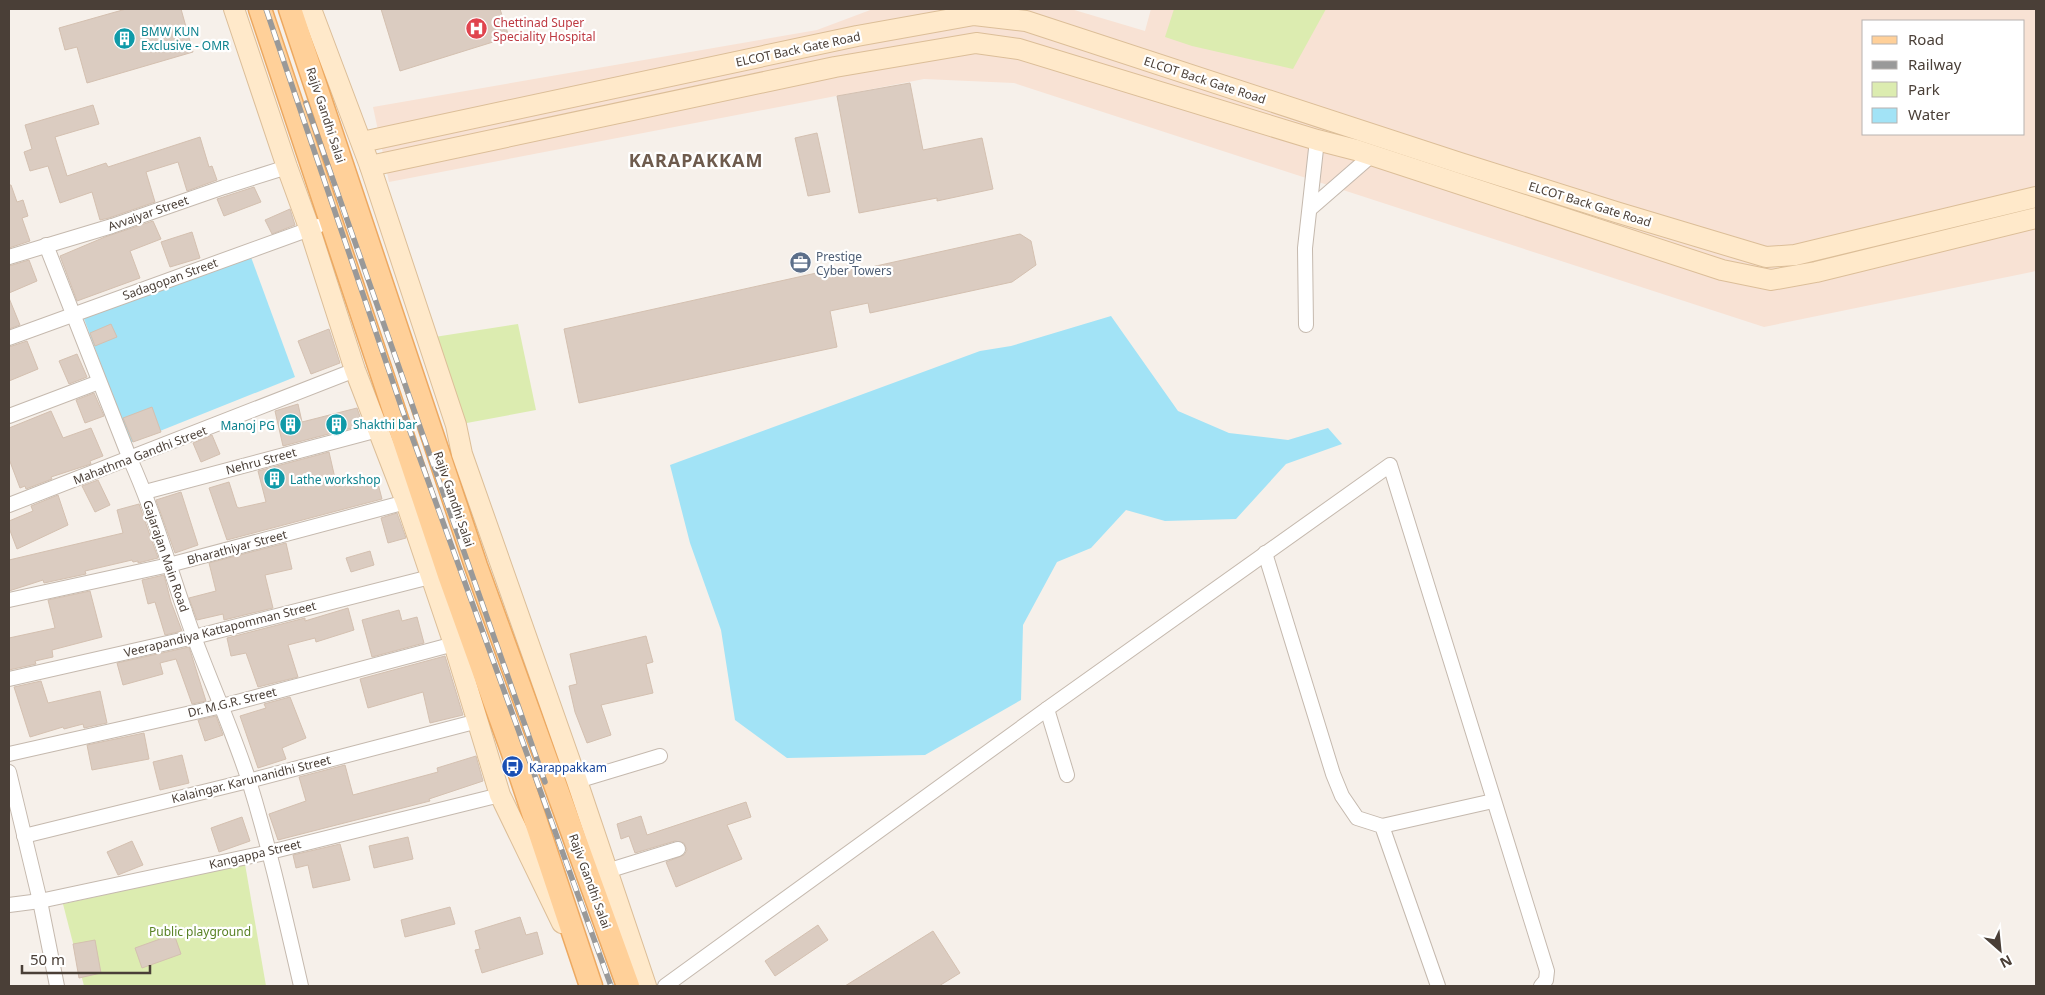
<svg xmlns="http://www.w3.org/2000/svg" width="2045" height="995" font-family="'Noto Sans',sans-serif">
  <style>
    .commercial { fill: #f8e2d4; fill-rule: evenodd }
    .green { fill: #dcecb0 }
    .water { fill: #a2e3f6 }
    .building { fill: #dbccc1; stroke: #d4c0b0 }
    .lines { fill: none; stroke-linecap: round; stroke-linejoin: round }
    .street-casing { stroke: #c5b9ae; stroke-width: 16 }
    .secondary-casing { stroke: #dcbe98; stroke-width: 22 }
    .primary-casing { stroke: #eda961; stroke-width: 25 }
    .street { stroke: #fff; stroke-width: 14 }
    .secondary { stroke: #ffe9ca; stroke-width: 20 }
    .primary { stroke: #ffd099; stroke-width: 22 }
    .rail-casing { stroke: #999; stroke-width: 5.5 }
    .rail { stroke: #fff; stroke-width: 4; stroke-dasharray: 11; stroke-linecap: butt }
    .labels { text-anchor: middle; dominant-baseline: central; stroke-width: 4.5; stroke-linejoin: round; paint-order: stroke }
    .health-label { font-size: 12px; fill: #be3a42; stroke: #fff; text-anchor: start }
    .culture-label { font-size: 12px; fill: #0d838f; stroke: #fff; text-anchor: start }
    .street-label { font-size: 12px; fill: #4a3f37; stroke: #fff }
    .service-label { font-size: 12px; fill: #4e5e75; stroke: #fff; text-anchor: start }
    .transit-label { font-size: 12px; fill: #164399; stroke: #fff; text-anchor: start }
    .park-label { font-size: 12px; fill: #598225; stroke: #fff }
    .district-label { font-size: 18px; font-weight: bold; letter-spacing: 1px; fill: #6e5b4d; stroke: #fff }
  </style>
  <rect width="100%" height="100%" fill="#f6f0ea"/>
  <path class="commercial" d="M873 9H1071L1145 31 1151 9H2036V271L1764 327 1014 83 924 79 389 182 373 107 817 30ZM1864 21H2024V134H1864Z"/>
  <g class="green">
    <path d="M1174 9H1326L1293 69 1192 46 1165 37Z"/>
    <path d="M518 324 536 410 456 425 428 338Z"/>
    <path d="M245 864 266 986H84L63 904Z"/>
  </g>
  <g class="water">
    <path d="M251 257 295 377 130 443 83 316Z"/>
    <path d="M1111 316 1178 411 1229 433 1288 440 1328 428 1342 444 1286 464 1236 519 1165 521 1126 510 1091 548 1057 562 1023 625 1021 700 925 755 787 758 735 720 721 630 690 543 670 465 980 351 1011 346Z"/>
  </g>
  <g class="building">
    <path d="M126 9H181L193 52 87 83 77 47 65 50 59 28Z"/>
    <path d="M381 9H500L509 37 400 71Z"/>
    <path d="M910 83 923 150 982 138 993 189 937 201V198L859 213 837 96Z"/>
    <path d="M93 105 99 124 55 137 67 176 106 163 108 167 200 137 209 167 212 166 217 180 187 191 178 162 146 172 155 202 109 218 100 220 92 192 60 203 48 166 30 171 24 152 32 149 25 125Z"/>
    <path d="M817 133 830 192 808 196 795 138Z"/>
    <path d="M9 185H11L17 202 23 200 28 216 22 218 30 241 9 248Z"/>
    <path d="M254 187 261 202 224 216 217 199Z"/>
    <path d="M290 209 295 225 272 234 265 220Z"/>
    <path d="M153 221 161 239 130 251 140 278 77 301 60 256 105 237Z"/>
    <path d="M192 232 200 258 170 267 161 242Z"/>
    <path d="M1020 234 1031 241 1036 265 1012 282 870 313 868 303 830 311 837 347 579 403 564 329 857 264 858 270Z"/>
    <path d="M29 260 37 281 9 293V266Z"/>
    <path d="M9 298 20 325 9 329Z"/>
    <path d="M111 324 117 337 95 346 90 333Z"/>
    <path d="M329 329 340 363 311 374 298 341Z"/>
    <path d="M27 341 38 369 9 381V347Z"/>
    <path d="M77 354 87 377 69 384 59 361Z"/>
    <path d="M94 393 104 416 85 423 76 400Z"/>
    <path d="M298 404 302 422 357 408 363 425 283 446 275 411Z"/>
    <path d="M152 407 161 432 133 442 123 418Z"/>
    <path d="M51 411 63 438 91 428 103 456 90 461 91 464 51 477 52 479 26 489 25 486 20 488 9 459V428Z"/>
    <path d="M212 435 220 454 201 462 193 443Z"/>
    <path d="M329 452 337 487 376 476 382 499 227 540 209 488 229 482 237 507 239 508 266 502 258 471Z"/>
    <path d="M98 480 110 505 95 512 82 486Z"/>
    <path d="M181 492 198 545 175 553 156 500Z"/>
    <path d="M58 495 68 525 17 549 9 528V521L33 511 31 506Z"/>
    <path d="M139 504 158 558 138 563V561L133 562 132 560 85 571 86 574 44 583 43 580 9 591V560L123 533 117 510Z"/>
    <path d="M397 513 406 538 388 543 381 518Z"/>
    <path d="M286 543 292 569 265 575 273 608 224 620 223 614 197 620 189 598 216 591 209 563Z"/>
    <path d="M370 551 374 565 351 572 346 558Z"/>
    <path d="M164 575 171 602 182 631 165 635 155 602 148 604 142 580Z"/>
    <path d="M90 591 102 637 52 650 53 657 35 661 36 664 9 670V638L55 628 48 600Z"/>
    <path d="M348 608 354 630 316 642 315 638 288 645 298 677 258 687 246 653 231 656 227 638 305 618V621Z"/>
    <path d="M399 610 402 621 417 617 424 643 372 657 362 620Z"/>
    <path d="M646 636 653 662 646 664 653 693 601 705 611 735 587 743 575 712 569 686 577 684 570 654Z"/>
    <path d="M189 647 206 701 192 704 176 659 160 663 163 674 123 685 117 663Z"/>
    <path d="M445 656 463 715 430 723 423 692 368 708 360 679Z"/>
    <path d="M41 681 48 703 100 691 107 723 84 728 83 724 64 729 63 727 30 737 14 687Z"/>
    <path d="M290 697 306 738 282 748 286 759 258 768 240 716 266 708 264 704Z"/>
    <path d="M216 716 223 735 205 741 198 720Z"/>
    <path d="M144 733 149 759 92 770 87 745Z"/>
    <path d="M182 755 189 783 160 790 153 762Z"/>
    <path d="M476 756 483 781 429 799 430 801 278 840 269 814 306 801 299 777 345 765 353 795 438 772 437 768Z"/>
    <path d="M746 802 751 817 727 825 742 859 676 887 666 862 684 855 687 850 684 843 675 841 635 853 629 836 621 839 617 824 641 816 647 835Z"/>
    <path d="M242 817 250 841 219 852 211 828Z"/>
    <path d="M408 837 413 859 374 868 369 846Z"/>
    <path d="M132 841 143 865 118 875 107 852Z"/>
    <path d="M340 844 350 880 313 888 308 865 296 868 293 855Z"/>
    <path d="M450 907 455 924 405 937 401 920Z"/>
    <path d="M520 917 526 935 537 932 543 954 482 973 475 950 480 949 475 931Z"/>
    <path d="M818 925 828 940 775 976 765 961Z"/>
    <path d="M933 931 960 973 939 986H845Z"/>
    <path d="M174 934 181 954 142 968 135 948Z"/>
    <path d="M95 940 101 973 79 978 73 944Z"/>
  </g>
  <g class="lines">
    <defs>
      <g id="street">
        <path d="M1311 208 1372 155"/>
        <path d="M46 245 130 459C156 516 172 578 194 637 212 685 233 732 249 781 270 849 285 917 301 986"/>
        <path d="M9 257 112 226 224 187 287 167"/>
        <path d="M1306 325 1305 248 1317 140"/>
        <path d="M9 338 318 226"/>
        <path d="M9 416 99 382"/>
        <path d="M145 492 378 430"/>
        <path d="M9 505 355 370"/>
        <path d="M1265 553 1333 774 1342 796 1357 818 1382 826 1438 986"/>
        <path d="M9 600 169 565 406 502"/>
        <path d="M9 679 194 637 438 575"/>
        <path d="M1047 709 1067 775"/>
        <path d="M9 754 222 706 454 644"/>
        <path d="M9 772 40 901 57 986"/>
        <path d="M577 781 660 756"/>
        <path d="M1382 826 1493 801"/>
        <path d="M24 836 248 781 478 721"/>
        <path d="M607 871 678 849"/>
        <path d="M9 905 40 901 270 852 500 795"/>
        <path d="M665 986 1047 709 1390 465 1547 971 1546 980 1541 986"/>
      </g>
      <g id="secondary">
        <path d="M234 9 287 167 310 230 355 370 406 502 454 644 500 795 562 923"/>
        <path d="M311 9 370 166 456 425 462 454 577 781 646 986"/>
        <path d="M362 142 857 36 974 15 1026 21 1460 163 1616 212 1766 257 1795 255 2036 197"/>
        <path d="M370 166 835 67 976 43 1019 49 1317 140 1356 150 1722 270 1771 280 1816 272 2036 218"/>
      </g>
      <g id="primary">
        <path d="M260 9 449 575 513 753 591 986"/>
        <path d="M290 9 476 566 628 986"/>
      </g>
    </defs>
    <use href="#street" class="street-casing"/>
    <use href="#secondary" class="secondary-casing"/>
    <use href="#primary" class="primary-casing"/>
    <use href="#street" class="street"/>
    <use href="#secondary" class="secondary"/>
    <use href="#primary" class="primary"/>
    <defs>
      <g id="rail">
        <path d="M266 9 402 409 611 986"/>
        <path d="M306 103 545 782"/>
      </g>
    </defs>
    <use href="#rail" class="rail-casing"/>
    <use href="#rail" class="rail"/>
  </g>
  <defs>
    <symbol id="hospital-disc" viewBox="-11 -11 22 22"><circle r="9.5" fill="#e0444e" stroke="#fff"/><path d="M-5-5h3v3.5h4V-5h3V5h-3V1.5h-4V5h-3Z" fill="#fff"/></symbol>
    <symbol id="building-disc" viewBox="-11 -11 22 22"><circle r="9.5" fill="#0f9aa8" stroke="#fff"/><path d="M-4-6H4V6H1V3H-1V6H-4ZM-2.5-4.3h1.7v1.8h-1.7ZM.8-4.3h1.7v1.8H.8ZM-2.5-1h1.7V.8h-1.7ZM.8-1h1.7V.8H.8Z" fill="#fff"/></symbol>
    <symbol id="office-disc" viewBox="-11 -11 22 22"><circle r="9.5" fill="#5c6f8a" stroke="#fff"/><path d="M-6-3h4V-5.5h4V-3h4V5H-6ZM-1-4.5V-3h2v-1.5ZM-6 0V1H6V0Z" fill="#fff"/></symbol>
    <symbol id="bus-disc" viewBox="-11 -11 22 22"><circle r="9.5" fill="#1a4fb4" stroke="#fff"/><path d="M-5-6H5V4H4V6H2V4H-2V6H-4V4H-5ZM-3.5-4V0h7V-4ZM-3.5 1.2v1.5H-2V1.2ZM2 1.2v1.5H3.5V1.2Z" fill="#fff"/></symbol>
  </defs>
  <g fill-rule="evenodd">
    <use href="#hospital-disc" x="464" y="16" width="25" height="25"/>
    <use href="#building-disc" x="112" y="26" width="25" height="25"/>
    <use href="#office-disc" x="788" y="250" width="25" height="25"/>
    <use href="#building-disc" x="324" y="412" width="25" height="25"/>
    <use href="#building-disc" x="278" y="412" width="25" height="25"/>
    <use href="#building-disc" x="262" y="466" width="25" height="25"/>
    <use href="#bus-disc" x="500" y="754" width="25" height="25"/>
  </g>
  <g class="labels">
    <g class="health-label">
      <text x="493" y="22">Chettinad Super<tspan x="493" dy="14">Speciality Hospital</tspan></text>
    </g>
    <g class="culture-label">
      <text x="141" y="31">BMW KUN<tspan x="141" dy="14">Exclusive - OMR</tspan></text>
      <text x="353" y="424">Shakthi bar</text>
      <text x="275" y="425" text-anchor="end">Manoj PG</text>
      <text x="290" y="479">Lathe workshop</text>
    </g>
    <g class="street-label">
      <text transform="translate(798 49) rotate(-12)">ELCOT Back Gate Road</text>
      <text transform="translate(1205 80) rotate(18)">ELCOT Back Gate Road</text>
      <text transform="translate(326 115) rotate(72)">Rajiv Gandhi Salai</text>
      <text transform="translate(1590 204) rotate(17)">ELCOT Back Gate Road</text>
      <text transform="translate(148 213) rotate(-19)">Avvaiyar Street</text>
      <text transform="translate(170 279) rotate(-20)">Sadagopan Street</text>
      <text transform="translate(140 455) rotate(-21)">Mahathma Gandhi Street</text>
      <text transform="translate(261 461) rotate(-15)">Nehru Street</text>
      <text transform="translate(454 499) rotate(71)">Rajiv Gandhi Salai</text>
      <text transform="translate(237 547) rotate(-15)">Bharathiyar Street</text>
      <text transform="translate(166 556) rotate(71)">Gajarajan Main Road</text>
      <text transform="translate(220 629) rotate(-14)">Veerapandiya Kattapomman Street</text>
      <text transform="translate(232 702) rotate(-14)">Dr. M.G.R. Street</text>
      <text transform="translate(251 779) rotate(-14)">Kalaingar. Karunanidhi Street</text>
      <text transform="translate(255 854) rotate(-13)">Kangappa Street</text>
      <text transform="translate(590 881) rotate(70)">Rajiv Gandhi Salai</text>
    </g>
    <g class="service-label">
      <text x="816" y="256">Prestige<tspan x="816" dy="14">Cyber Towers</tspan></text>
    </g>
    <g class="transit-label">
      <text x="529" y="767">Karappakkam</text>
    </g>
    <g class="park-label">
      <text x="200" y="931">Public playground</text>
    </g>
    <g class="district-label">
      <text x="696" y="160">KARAPAKKAM</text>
    </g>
  </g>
  <rect width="2045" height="995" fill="none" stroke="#4a3f37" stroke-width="20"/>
  <rect x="1862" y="20" width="162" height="115" fill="#ffffff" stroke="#b7b2af"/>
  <rect x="1872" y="36" width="25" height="8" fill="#ffd099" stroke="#b7b2af"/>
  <text x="1908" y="45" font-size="15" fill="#4a3f37">Road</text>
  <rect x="1872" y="61" width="25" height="8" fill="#999999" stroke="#b7b2af"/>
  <text x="1908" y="70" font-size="15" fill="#4a3f37">Railway</text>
  <rect x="1872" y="82" width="25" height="15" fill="#dcecb0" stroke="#b7b2af"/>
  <text x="1908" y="95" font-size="15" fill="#4a3f37">Park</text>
  <rect x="1872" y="108" width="25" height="15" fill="#a2e3f6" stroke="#b7b2af"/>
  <text x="1908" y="120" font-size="15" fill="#4a3f37">Water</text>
  <g transform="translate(2000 950) rotate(153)" stroke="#ffffff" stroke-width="4" paint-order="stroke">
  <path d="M0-4L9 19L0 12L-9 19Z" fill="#4a3f37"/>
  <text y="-8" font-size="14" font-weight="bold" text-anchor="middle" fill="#4a3f37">N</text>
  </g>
  <path d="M22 965v8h128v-8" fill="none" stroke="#4a3f37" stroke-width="2.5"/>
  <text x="30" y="965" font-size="15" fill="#4a3f37" stroke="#ffffff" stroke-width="4" paint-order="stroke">50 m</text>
</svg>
